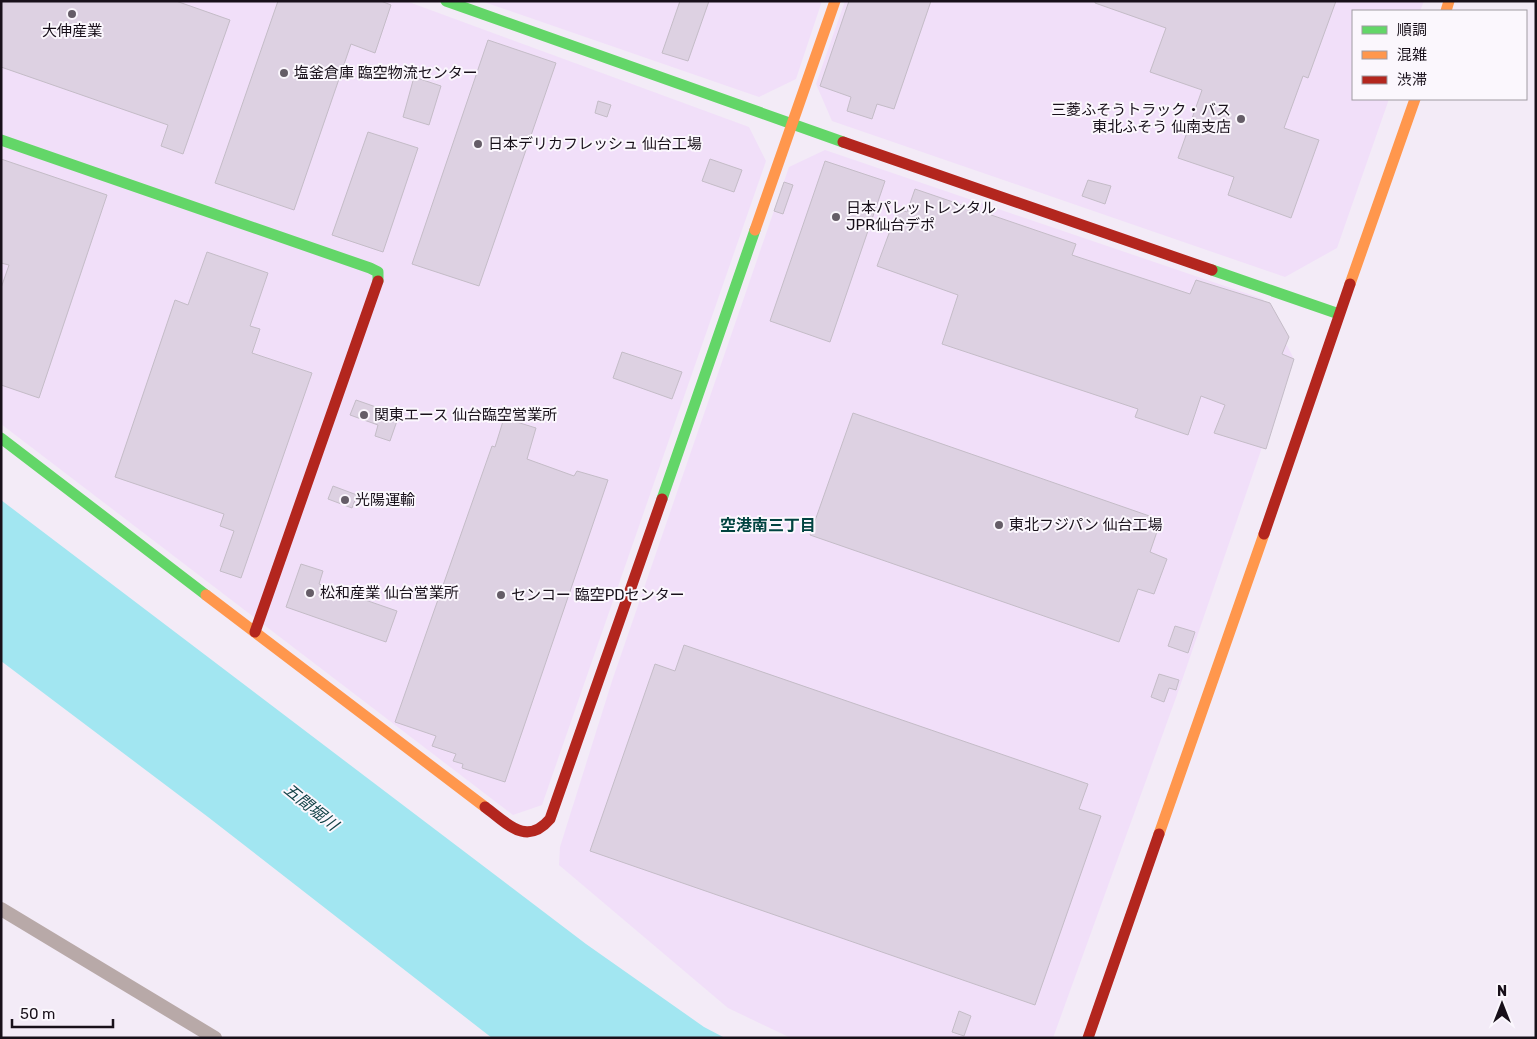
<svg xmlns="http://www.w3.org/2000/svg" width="1537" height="1039" font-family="Rubik,'Noto Sans JP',sans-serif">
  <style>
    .built { fill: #f1dff9 }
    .water { fill: #a2e6f1 }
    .building { fill: #ddd1e2; stroke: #c4bcc7 }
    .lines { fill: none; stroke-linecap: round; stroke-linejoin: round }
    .street { stroke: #b8a9a8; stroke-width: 14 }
    .fast { stroke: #63d668; stroke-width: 11 }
    .slow { stroke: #ff974d; stroke-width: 11 }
    .jam { stroke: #b3261e; stroke-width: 11 }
    .poi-dot { fill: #655d67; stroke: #fbf7fd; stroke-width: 2 }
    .labels { text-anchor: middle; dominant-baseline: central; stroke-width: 4; stroke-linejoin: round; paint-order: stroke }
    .poi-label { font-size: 15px; fill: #18101a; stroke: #fbf7fd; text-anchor: start }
    .neighbourhood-label { font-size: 16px; font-weight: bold; fill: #004340; stroke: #fbf7fd }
    .water-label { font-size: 16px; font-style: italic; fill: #134247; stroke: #fbf7fd }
  </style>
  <rect width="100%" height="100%" fill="#f3ebf7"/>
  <g class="built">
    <path d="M1 1H406L749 127 766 161 542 805 513 815 1 424Z"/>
    <path d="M481 1H822L796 79 759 97Z"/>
    <path d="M845 1H1424L1420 11H1353V99H1389L1337 248 1285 277 832 121 816 84Z"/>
    <path d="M825 150 1263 299 1293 357 1178 692 1053 1038H791L728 1008 559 865 560 847 612 681 789 167Z"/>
  </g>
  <path class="water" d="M1 500 586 944 704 1027 725 1038H492L208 817 1 661Z"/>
  <g class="building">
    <path d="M1 1H176L230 20 183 154 161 146 168 125 1 67Z"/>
    <path d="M278 1H381L391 5 375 53 351 44 294 210 215 183Z"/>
    <path d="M680 1H709L688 61 662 53Z"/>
    <path d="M849 1H931L894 109 877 104 872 119 847 111 851 97 820 86Z"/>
    <path d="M1095 1H1336L1308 78 1303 76 1284 128 1319 140 1291 218 1228 195 1234 177 1178 158 1202 90 1150 72 1166 28 1095 3Z"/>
    <path d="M488 40 556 63 479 286 412 264Z"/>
    <path d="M414 77 441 86 429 125 403 117Z"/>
    <path d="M598 101 611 105 607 117 595 113Z"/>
    <path d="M368 132 418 148 383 252 332 235Z"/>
    <path d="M1 159 107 195 39 398 1 385V288L9 265 1 263Z"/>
    <path d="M710 159 742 170 734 192 702 181Z"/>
    <path d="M825 161 885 181 830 342 770 321Z"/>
    <path d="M1088 180 1111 186 1105 204 1082 196Z"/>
    <path d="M784 182 793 185 783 214 774 211Z"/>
    <path d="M915 189 1076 244 1072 255 1190 294 1196 280 1270 303 1289 337 1282 354 1294 359 1266 449 1214 433 1225 405 1201 396 1188 435 1135 417 1138 409 942 344 958 295 877 266 898 209 907 212Z"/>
    <path d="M207 252 268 273 250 326 260 329 252 353 312 373 241 578 220 571 234 531 220 526 224 514 115 477 175 300 188 305Z"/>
    <path d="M622 352 682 372 672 399 613 378Z"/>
    <path d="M356 400 399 415 390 441 375 436 378 425 350 415Z"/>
    <path d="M853 413 1161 520 1150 552 1167 559 1154 594 1138 589 1119 642 810 535Z"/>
    <path d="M504 418 536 428 527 459 574 476 577 471 608 480 505 782 462 768 463 764 453 761 456 754 432 746 436 736 395 722 492 446 495 447Z"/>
    <path d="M333 486 357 495 352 508 328 499Z"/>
    <path d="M301 564 323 571 319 584 397 611 386 642 286 607Z"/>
    <path d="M1175 626 1195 632 1188 653 1168 646Z"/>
    <path d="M684 645 1088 784 1079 809 1101 816 1035 1005 590 851 655 664 675 671Z"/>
    <path d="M1159 674 1179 680 1176 690 1169 688 1164 702 1151 697Z"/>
    <path d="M959 1011 971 1016 964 1036 952 1032Z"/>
  </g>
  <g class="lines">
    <path class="street" d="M1 909 215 1038"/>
    <g class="fast">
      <path d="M446 1 843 142"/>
      <path d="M1 140 370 268 378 272V281"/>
      <path d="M1212 270 1339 314"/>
      <path d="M1 438 206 595"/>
      <path d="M662 499 755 230"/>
    </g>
    <g class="slow">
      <path d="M1446 11 1449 1"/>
      <path d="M755 230 835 1"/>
      <path d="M1350 284 1415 99"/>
      <path d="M206 595 485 807"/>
      <path d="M1159 834 1264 534"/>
    </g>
    <g class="jam">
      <path d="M843 142 1212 270"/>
      <path d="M1264 534 1350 284"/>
      <path d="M255 632 378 281"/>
      <path d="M485 807C507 823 526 847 550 819L662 499"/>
      <path d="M1088 1038 1159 834"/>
    </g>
  </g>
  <g class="poi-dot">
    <circle cx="72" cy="14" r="5"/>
    <circle cx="284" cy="73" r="5"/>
    <circle cx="1241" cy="119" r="5"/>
    <circle cx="478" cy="144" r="5"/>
    <circle cx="836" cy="217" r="5"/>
    <circle cx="364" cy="415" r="5"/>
    <circle cx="345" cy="500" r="5"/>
    <circle cx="999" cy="525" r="5"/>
    <circle cx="310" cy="593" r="5"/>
    <circle cx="501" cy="595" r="5"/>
  </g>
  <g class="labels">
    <g class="poi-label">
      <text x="72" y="31" text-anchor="middle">大伸産業</text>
      <text x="294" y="73">塩釜倉庫 臨空物流センター</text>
      <text x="1231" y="110" text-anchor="end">三菱ふそうトラック・バス<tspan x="1231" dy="17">東北ふそう 仙南支店</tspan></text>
      <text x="488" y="144">日本デリカフレッシュ 仙台工場</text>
      <text x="846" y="208">日本パレットレンタル<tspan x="846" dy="17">JPR仙台デポ</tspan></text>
      <text x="374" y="415">関東エース 仙台臨空営業所</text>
      <text x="355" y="500">光陽運輸</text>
      <text x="1009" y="525">東北フジパン 仙台工場</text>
      <text x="320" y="593">松和産業 仙台営業所</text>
      <text x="511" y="595">センコー 臨空PDセンター</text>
    </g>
    <g class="neighbourhood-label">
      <text x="768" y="525">空港南三丁目</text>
    </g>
    <g class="water-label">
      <text transform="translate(311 807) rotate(39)">五間堀川</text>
    </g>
  </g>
  <rect width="1537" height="1039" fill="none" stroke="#18101a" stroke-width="5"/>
  <rect x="1352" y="10" width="175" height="90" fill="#fbf7fd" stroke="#a09ba2"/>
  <rect x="1362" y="26" width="25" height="8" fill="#63d668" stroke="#a09ba2"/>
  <text x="1397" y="35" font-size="15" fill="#18101a">順調</text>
  <rect x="1362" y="51" width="25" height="8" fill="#ff974d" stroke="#a09ba2"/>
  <text x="1397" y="60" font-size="15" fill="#18101a">混雑</text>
  <rect x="1362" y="76" width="25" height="8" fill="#b3261e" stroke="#a09ba2"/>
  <text x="1397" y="85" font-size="15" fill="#18101a">渋滞</text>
  <g transform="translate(1502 1004)" stroke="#fbf7fd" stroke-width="4" paint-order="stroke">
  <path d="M0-4L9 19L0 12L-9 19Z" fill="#18101a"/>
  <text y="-8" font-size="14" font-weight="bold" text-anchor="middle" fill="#18101a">N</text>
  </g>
  <path d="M12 1019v8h101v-8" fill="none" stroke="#18101a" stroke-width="2.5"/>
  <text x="20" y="1019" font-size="15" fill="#18101a" stroke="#fbf7fd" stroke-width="4" paint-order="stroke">50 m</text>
</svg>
